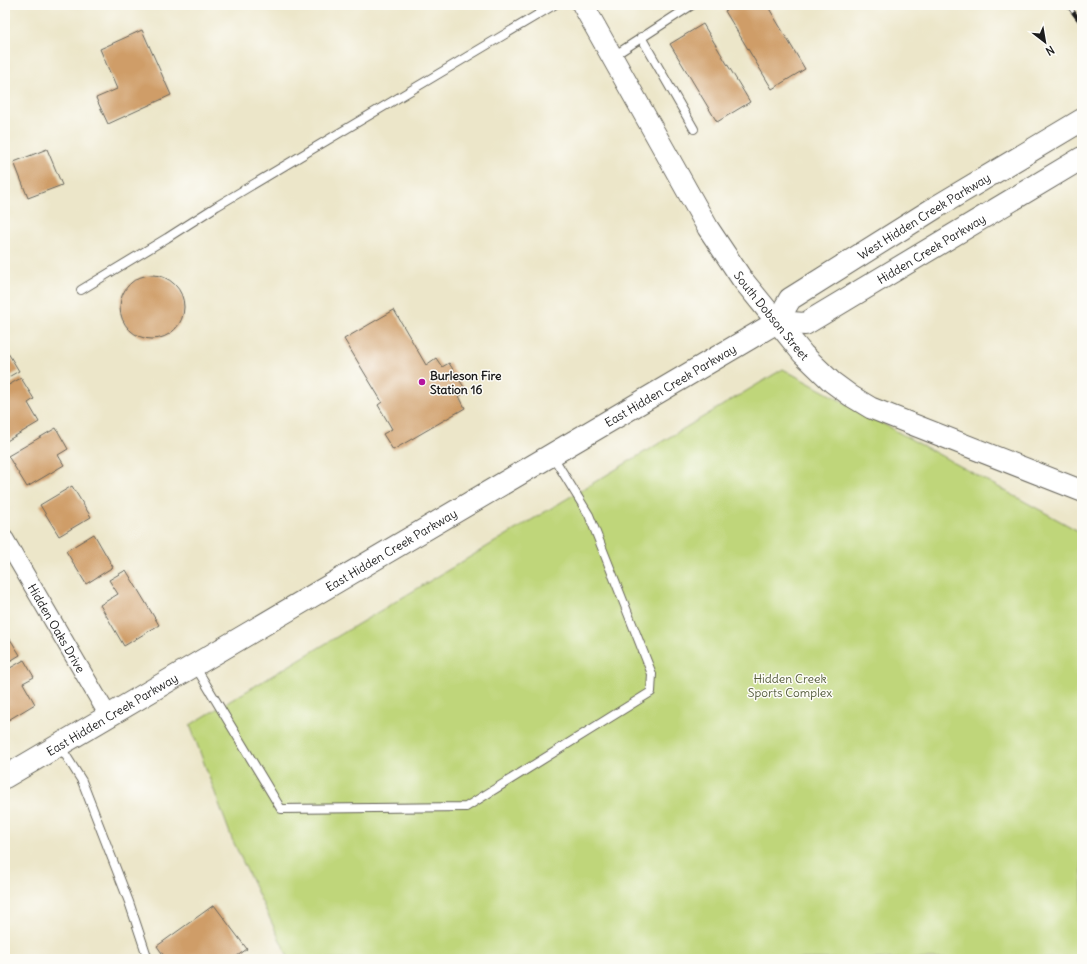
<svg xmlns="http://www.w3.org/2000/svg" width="1087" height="964" font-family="Delius,sans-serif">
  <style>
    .green { fill: #bfd67a; stroke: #6e794b }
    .building { fill: #cf9d67 }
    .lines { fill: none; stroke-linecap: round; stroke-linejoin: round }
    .service-casing { stroke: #656359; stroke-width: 10 }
    .minor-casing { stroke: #656359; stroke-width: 19 }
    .tertiary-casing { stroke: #656359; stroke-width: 23 }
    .secondary-casing { stroke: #656359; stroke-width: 24 }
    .service { stroke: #fff; stroke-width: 8 }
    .minor { stroke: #fff; stroke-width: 17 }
    .tertiary { stroke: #fff; stroke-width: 21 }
    .secondary { stroke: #fff; stroke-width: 22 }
    .rail-casing { stroke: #1c1c1c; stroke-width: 4.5 }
    .rail { stroke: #fdfcf7; stroke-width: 3; stroke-dasharray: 9; stroke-linecap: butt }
    .poi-dot { fill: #b5179e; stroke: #fdfcf7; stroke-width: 1.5 }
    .labels { text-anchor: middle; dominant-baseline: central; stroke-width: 3; stroke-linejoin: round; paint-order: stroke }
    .street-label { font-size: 12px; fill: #1c1c1c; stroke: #fdfcf7 }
    .poi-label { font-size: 12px; font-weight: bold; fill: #1c1c1c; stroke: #fdfcf7; text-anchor: start }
    .park-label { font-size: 12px; fill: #555d3d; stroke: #fdfcf7 }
  </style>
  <rect width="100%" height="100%" fill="#fdfcf7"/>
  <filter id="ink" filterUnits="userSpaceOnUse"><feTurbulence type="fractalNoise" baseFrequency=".025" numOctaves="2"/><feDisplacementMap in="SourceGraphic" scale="8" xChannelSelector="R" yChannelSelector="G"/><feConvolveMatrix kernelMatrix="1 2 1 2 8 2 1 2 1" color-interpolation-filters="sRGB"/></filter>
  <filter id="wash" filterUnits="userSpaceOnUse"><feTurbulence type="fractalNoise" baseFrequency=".012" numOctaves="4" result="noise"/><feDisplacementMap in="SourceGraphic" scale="16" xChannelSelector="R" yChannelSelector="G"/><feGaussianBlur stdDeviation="0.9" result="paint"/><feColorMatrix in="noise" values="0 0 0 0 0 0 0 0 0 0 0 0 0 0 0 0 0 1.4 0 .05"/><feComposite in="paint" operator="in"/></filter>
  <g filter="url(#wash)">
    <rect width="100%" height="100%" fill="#ece6c9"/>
    <path class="green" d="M783 369 1082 533V959H289L232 839 190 725Z"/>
    <g id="blocks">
      <g class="building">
        <path d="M736 5H767L805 69 772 89 725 11Z"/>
        <path d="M703 24 750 102 717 122 670 44Z"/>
        <path d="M142 30 171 95 108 124 96 98 117 89 100 49Z"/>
        <path d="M47 149 62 185 28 198 14 162Z"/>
        <circle cx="152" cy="307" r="32"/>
        <path d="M394 310 426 365 436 358 442 367 449 363 467 392 459 396 465 408 393 450 383 434 392 429 378 405 382 402 344 339Z"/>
        <path d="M5 348 19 371 5 379Z"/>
        <path d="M21 378 34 399 28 403 39 422 5 442V387Z"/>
        <path d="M56 428 68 449 58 455 64 465 27 487 8 456Z"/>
        <path d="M72 486 91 517 59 536 40 505Z"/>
        <path d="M94 534 113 567 86 584 66 551Z"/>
        <path d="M126 570 159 625 124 646 100 605 118 594 109 580Z"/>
        <path d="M5 631 20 655 5 664Z"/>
        <path d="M24 660 34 677 23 683 35 704 5 722V671Z"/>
        <path d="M214 905 247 949 233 959H166L157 946Z"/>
      </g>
    </g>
  </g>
  <g filter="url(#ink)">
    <use href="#blocks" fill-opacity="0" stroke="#656359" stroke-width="1"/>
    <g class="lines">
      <defs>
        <g id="service">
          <path d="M641 37 694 129"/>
          <path d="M612 57 692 5"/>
          <path d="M81 290 167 238 217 206 554 5"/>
          <path d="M195 666 281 809 466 807 651 692 652 674 589 515 552 455"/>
          <path d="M60 746 82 781 129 902 148 959"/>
        </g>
        <g id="minor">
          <path id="s1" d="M5 539 109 717"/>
        </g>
        <g id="tertiary">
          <path id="s2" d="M583 5 708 228 742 279 803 354 832 382 851 396 871 408 1082 491"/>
        </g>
        <g id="secondary">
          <path id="s3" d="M777 322 805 324 1082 158"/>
          <path id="s4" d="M5 777 777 322 790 299 938 206 1082 120"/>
        </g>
      </defs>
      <use href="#service" class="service-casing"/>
      <use href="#minor" class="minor-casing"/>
      <use href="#tertiary" class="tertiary-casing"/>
      <use href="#secondary" class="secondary-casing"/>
      <use href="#service" class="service"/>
      <use href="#minor" class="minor"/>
      <use href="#tertiary" class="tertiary"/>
      <use href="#secondary" class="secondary"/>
      <defs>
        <path id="rail" d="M1068 5 1082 24"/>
      </defs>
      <use href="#rail" class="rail-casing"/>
      <use href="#rail" class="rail"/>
    </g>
  </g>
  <circle class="poi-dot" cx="422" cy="382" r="4"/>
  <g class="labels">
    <g class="street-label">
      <text stroke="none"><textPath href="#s4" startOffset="1080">West Hidden Creek Parkway</textPath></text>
      <text stroke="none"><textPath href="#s3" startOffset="175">Hidden Creek Parkway</textPath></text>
      <text stroke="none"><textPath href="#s2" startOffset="364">South Dobson Street</textPath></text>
      <text stroke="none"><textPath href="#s4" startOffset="772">East Hidden Creek Parkway</textPath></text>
      <text stroke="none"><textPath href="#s4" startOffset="448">East Hidden Creek Parkway</textPath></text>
      <text stroke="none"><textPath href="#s1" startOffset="103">Hidden Oaks Drive</textPath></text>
      <text stroke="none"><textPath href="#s4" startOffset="124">East Hidden Creek Parkway</textPath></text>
    </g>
    <g class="poi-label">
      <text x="430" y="375">Burleson Fire<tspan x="430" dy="14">Station 16</tspan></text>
    </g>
    <g class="park-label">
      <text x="790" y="678">Hidden Creek<tspan x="790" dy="14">Sports Complex</tspan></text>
    </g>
  </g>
  <rect width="1087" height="964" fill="none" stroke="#fdfcf7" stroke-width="20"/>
  <g transform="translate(1045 42) rotate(149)" stroke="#fdfcf7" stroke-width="3" paint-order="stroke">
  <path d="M0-3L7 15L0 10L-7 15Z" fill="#1c1c1c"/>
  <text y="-6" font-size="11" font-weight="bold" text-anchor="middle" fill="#1c1c1c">N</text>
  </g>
</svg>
